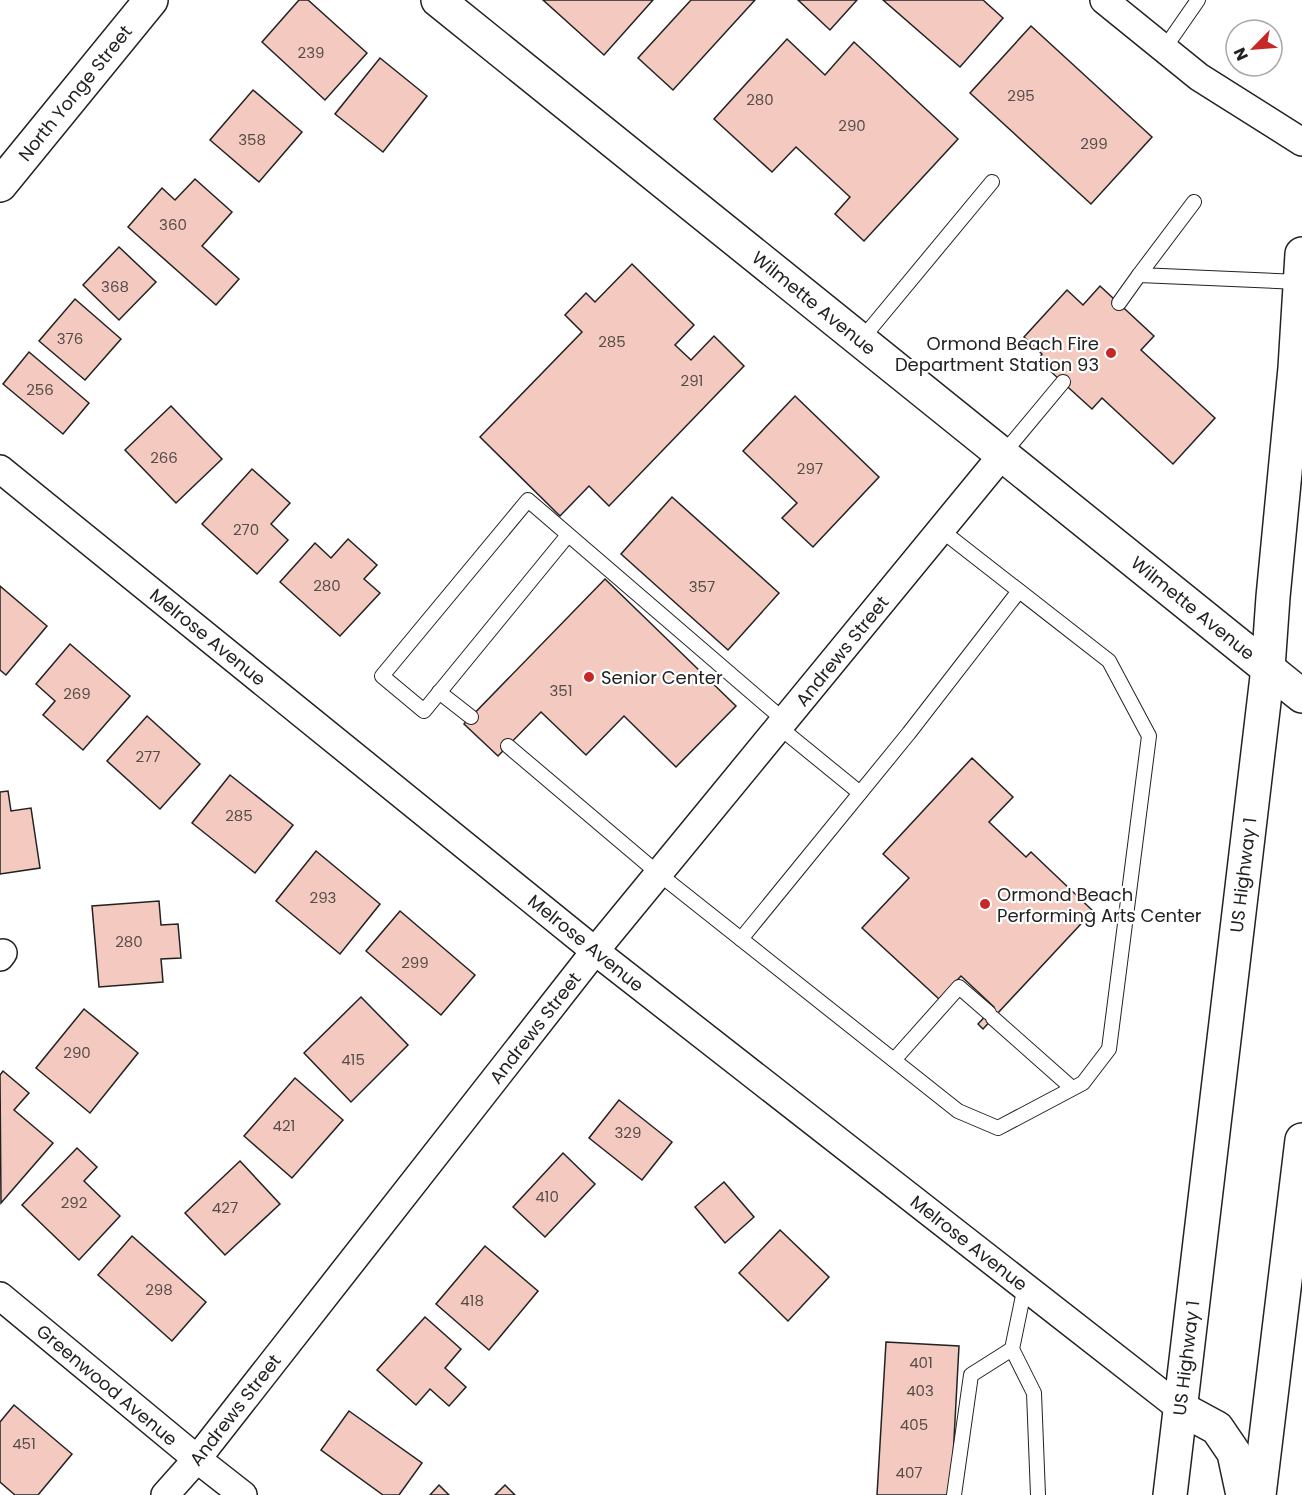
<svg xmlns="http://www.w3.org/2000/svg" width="1302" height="1495" font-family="Poppins,sans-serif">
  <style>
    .building { fill: #f3c9c0; stroke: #222; stroke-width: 1.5 }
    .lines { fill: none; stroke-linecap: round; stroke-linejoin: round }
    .service-casing { stroke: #222; stroke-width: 16 }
    .minor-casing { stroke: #222; stroke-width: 30 }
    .tertiary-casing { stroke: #222; stroke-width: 36 }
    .primary-casing { stroke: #222; stroke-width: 36 }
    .service { stroke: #fff; stroke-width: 14 }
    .minor { stroke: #fff; stroke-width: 27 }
    .tertiary { stroke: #fff; stroke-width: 33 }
    .primary { stroke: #fff; stroke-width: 33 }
    .poi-dot { fill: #c62828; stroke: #fff; stroke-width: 2 }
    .labels { text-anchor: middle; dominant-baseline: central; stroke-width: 4.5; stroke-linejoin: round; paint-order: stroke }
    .number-label { font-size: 15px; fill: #564c4a }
    .street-label { font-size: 18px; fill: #222; stroke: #fff }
    .poi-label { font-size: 18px; fill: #222; stroke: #fff; text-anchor: start }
  </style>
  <rect width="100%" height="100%" fill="#fff"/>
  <g class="building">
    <path d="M299 0H308L367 53 325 100 262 42Z"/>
    <path d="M543 0H653L604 55Z"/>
    <path d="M691 0H755L673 90 638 58Z"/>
    <path d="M798 0H857L830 30Z"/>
    <path d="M883 0H983L1003 18 960 67Z"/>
    <path d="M1031 26 1152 137 1091 204 970 93Z"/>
    <path d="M787 39 825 75 854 42 958 139 864 241 835 214 850 197 796 147 772 172 714 119Z"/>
    <path d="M380 58 427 96 383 152 335 114Z"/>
    <path d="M253 90 302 132 259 182 210 140Z"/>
    <path d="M195 179 232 212 202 246 239 279 216 305 128 227 162 188 175 200Z"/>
    <path d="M119 247 156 282 119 320 83 285Z"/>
    <path d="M632 264 694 325 675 345 691 360 714 336 744 366 609 506 589 486 560 516 480 437 582 332 565 315 586 293 595 302Z"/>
    <path d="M1100 286 1154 336 1141 350 1215 418 1173 464 1102 398 1092 409 1038 360 1042 354 1024 337 1067 290 1083 305Z"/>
    <path d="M75 299 121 339 85 380 39 341Z"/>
    <path d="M29 352 89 403 63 434 3 384Z"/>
    <path d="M795 396 879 477 813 547 782 518 797 503 743 451Z"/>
    <path d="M171 406 222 459 176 503 125 450Z"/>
    <path d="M252 469 290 503 271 524 288 540 257 574 202 524Z"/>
    <path d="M672 497 779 593 728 650 621 554Z"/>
    <path d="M348 539 377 565 364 579 380 593 340 636 280 582 315 543 331 558Z"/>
    <path d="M605 579 736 706 676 767 624 716 586 755 541 712 498 756 464 724Z"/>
    <path d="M0 586 47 626 6 675 0 670Z"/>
    <path d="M70 644 130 696 83 750 43 715 55 701 36 684Z"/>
    <path d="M147 716 200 764 160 809 107 761Z"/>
    <path d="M972 758 1013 797 989 822 1026 857 1031 852 1093 911 983 1029 978 1024 994 1007 961 976 939 999 862 928 909 878 883 854Z"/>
    <path d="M230 775 293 825 255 873 192 823Z"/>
    <path d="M8 791 11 811 31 808 40 868 0 874V792Z"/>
    <path d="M316 851 380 904 340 954 276 901Z"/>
    <path d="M159 901 161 925 178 924 181 958 161 959 163 982 99 987 92 906Z"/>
    <path d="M400 911 475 975 441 1015 366 951Z"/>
    <path d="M361 997 408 1045 351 1102 304 1053Z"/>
    <path d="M84 1009 138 1053 90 1113 36 1068Z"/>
    <path d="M3 1071 29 1093 14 1110 53 1143 1 1203 0 1075Z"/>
    <path d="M295 1078 343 1120 292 1178 244 1136Z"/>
    <path d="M619 1100 672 1142 642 1180 589 1138Z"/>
    <path d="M77 1148 97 1167 84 1181 120 1216 79 1260 22 1205Z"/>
    <path d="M563 1153 595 1184 545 1237 513 1207Z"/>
    <path d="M240 1161 280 1204 225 1255 185 1213Z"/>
    <path d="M724 1182 754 1217 725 1243 695 1207Z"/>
    <path d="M780 1230 829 1277 788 1321 739 1273Z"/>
    <path d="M132 1236 206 1302 172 1341 98 1275Z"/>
    <path d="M485 1246 538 1291 489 1350 436 1304Z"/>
    <path d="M425 1317 461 1349 445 1368 466 1387 449 1406 430 1389 416 1405 377 1370Z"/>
    <path d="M886 1342 959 1346 951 1495H877Z"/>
    <path d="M14 1405 72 1454 38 1495H15L0 1482V1422Z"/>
    <path d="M349 1411 422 1463 399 1495H383L321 1450Z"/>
    <path d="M439 1485 449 1495H430Z"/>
    <path d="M505 1485 515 1495H495Z"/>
  </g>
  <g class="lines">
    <defs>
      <g id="service">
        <path d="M1164 49 1198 0"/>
        <path d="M1194 202 1139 275 1300 282"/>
        <path d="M1119 303 1139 275"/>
        <path d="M861 340 992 182"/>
        <path d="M1003 454 1063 382"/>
        <path d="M568 535 424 711 382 676 528 500 785 721"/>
        <path d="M439 692 471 717"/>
        <path d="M779 727 860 793"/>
        <path d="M508 746 659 874 958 1111 998 1128 1083 1083 1109 1049 1149 736 1109 661 941 530"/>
        <path d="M741 939 909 733 1019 591"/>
        <path d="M993 1018 1072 1088"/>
        <path d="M894 1060 959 987 989 1013"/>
        <path d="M1025 1286 1012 1349 1034 1393 1038 1495"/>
        <path d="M954 1495 971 1375 1012 1349"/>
      </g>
      <g id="minor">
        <path d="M1104 0 1199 77 1302 142"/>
        <path d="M0 469 595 951 1180 1408"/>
        <path d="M0 957 3 953"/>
        <path d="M0 1296 197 1459 243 1495"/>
        <path d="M165 1495 197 1459 595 951 1003 454"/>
      </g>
      <g id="tertiary">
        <path d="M438 0 1302 696"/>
        <path d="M0 185 151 0"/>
      </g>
      <g id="primary">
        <path d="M1180 1408 1217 1428 1234 1453 1243 1495"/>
        <path d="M1170 1495 1268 668 1273 597 1295 368 1302 254"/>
        <path d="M1259 1495 1302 1140"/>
      </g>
    </defs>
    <use href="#service" class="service-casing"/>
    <use href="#minor" class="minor-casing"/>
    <use href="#tertiary" class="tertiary-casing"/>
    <use href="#primary" class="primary-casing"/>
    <use href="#service" class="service"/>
    <use href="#minor" class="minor"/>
    <use href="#tertiary" class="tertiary"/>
    <use href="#primary" class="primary"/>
  </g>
  <g class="poi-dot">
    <circle cx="1111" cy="353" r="6"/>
    <circle cx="589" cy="677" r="6"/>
    <circle cx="985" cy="904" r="6"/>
  </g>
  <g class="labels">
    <g class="number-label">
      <text x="311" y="52">239</text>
      <text x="1021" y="95">295</text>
      <text x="760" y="99">280</text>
      <text x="852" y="125">290</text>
      <text x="252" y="139">358</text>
      <text x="1094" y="143">299</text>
      <text x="173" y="224">360</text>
      <text x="115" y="286">368</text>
      <text x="70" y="338">376</text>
      <text x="612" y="341">285</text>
      <text x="692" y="380">291</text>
      <text x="40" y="389">256</text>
      <text x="164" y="457">266</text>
      <text x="810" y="468">297</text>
      <text x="246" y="529">270</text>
      <text x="327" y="585">280</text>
      <text x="702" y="586">357</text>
      <text x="561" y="690">351</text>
      <text x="77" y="693">269</text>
      <text x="148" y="756">277</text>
      <text x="239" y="815">285</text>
      <text x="323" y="897">293</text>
      <text x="129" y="941">280</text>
      <text x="415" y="962">299</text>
      <text x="77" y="1052">290</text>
      <text x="353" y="1059">415</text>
      <text x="284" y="1125">421</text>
      <text x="628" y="1132">329</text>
      <text x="547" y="1196">410</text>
      <text x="74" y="1202">292</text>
      <text x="225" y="1207">427</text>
      <text x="159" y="1289">298</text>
      <text x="472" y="1300">418</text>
      <text x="921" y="1362">401</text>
      <text x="920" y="1390">403</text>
      <text x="914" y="1424">405</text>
      <text x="24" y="1443">451</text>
      <text x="909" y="1472">407</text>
    </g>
    <g class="street-label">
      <text transform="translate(75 93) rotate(-51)">North Yonge Street</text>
      <text transform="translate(814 303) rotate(39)">Wilmette Avenue</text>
      <text transform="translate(1193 608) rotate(39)">Wilmette Avenue</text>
      <text transform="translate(208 637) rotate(39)">Melrose Avenue</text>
      <text transform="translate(842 651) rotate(-51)">Andrews Street</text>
      <text transform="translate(1243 875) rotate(-83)">US Highway 1</text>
      <text transform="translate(586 943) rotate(39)">Melrose Avenue</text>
      <text transform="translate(535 1028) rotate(-52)">Andrews Street</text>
      <text transform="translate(969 1243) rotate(38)">Melrose Avenue</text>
      <text transform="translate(1186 1358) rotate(-83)">US Highway 1</text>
      <text transform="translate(107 1385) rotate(40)">Greenwood Avenue</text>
      <text transform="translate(235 1410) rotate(-52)">Andrews Street</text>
    </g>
    <g class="poi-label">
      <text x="1099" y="343" text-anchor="end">Ormond Beach Fire<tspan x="1099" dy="21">Department Station 93</tspan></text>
      <text x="601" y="677">Senior Center</text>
      <text x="997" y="894">Ormond Beach<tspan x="997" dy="21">Performing Arts Center</tspan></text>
    </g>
  </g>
  <g transform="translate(1254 48) rotate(245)"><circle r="28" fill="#ffffff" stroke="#a7a7a7" stroke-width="1.5"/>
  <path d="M0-4.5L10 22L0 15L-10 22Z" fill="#c62828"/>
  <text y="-9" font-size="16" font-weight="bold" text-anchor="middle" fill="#222222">N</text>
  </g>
</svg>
